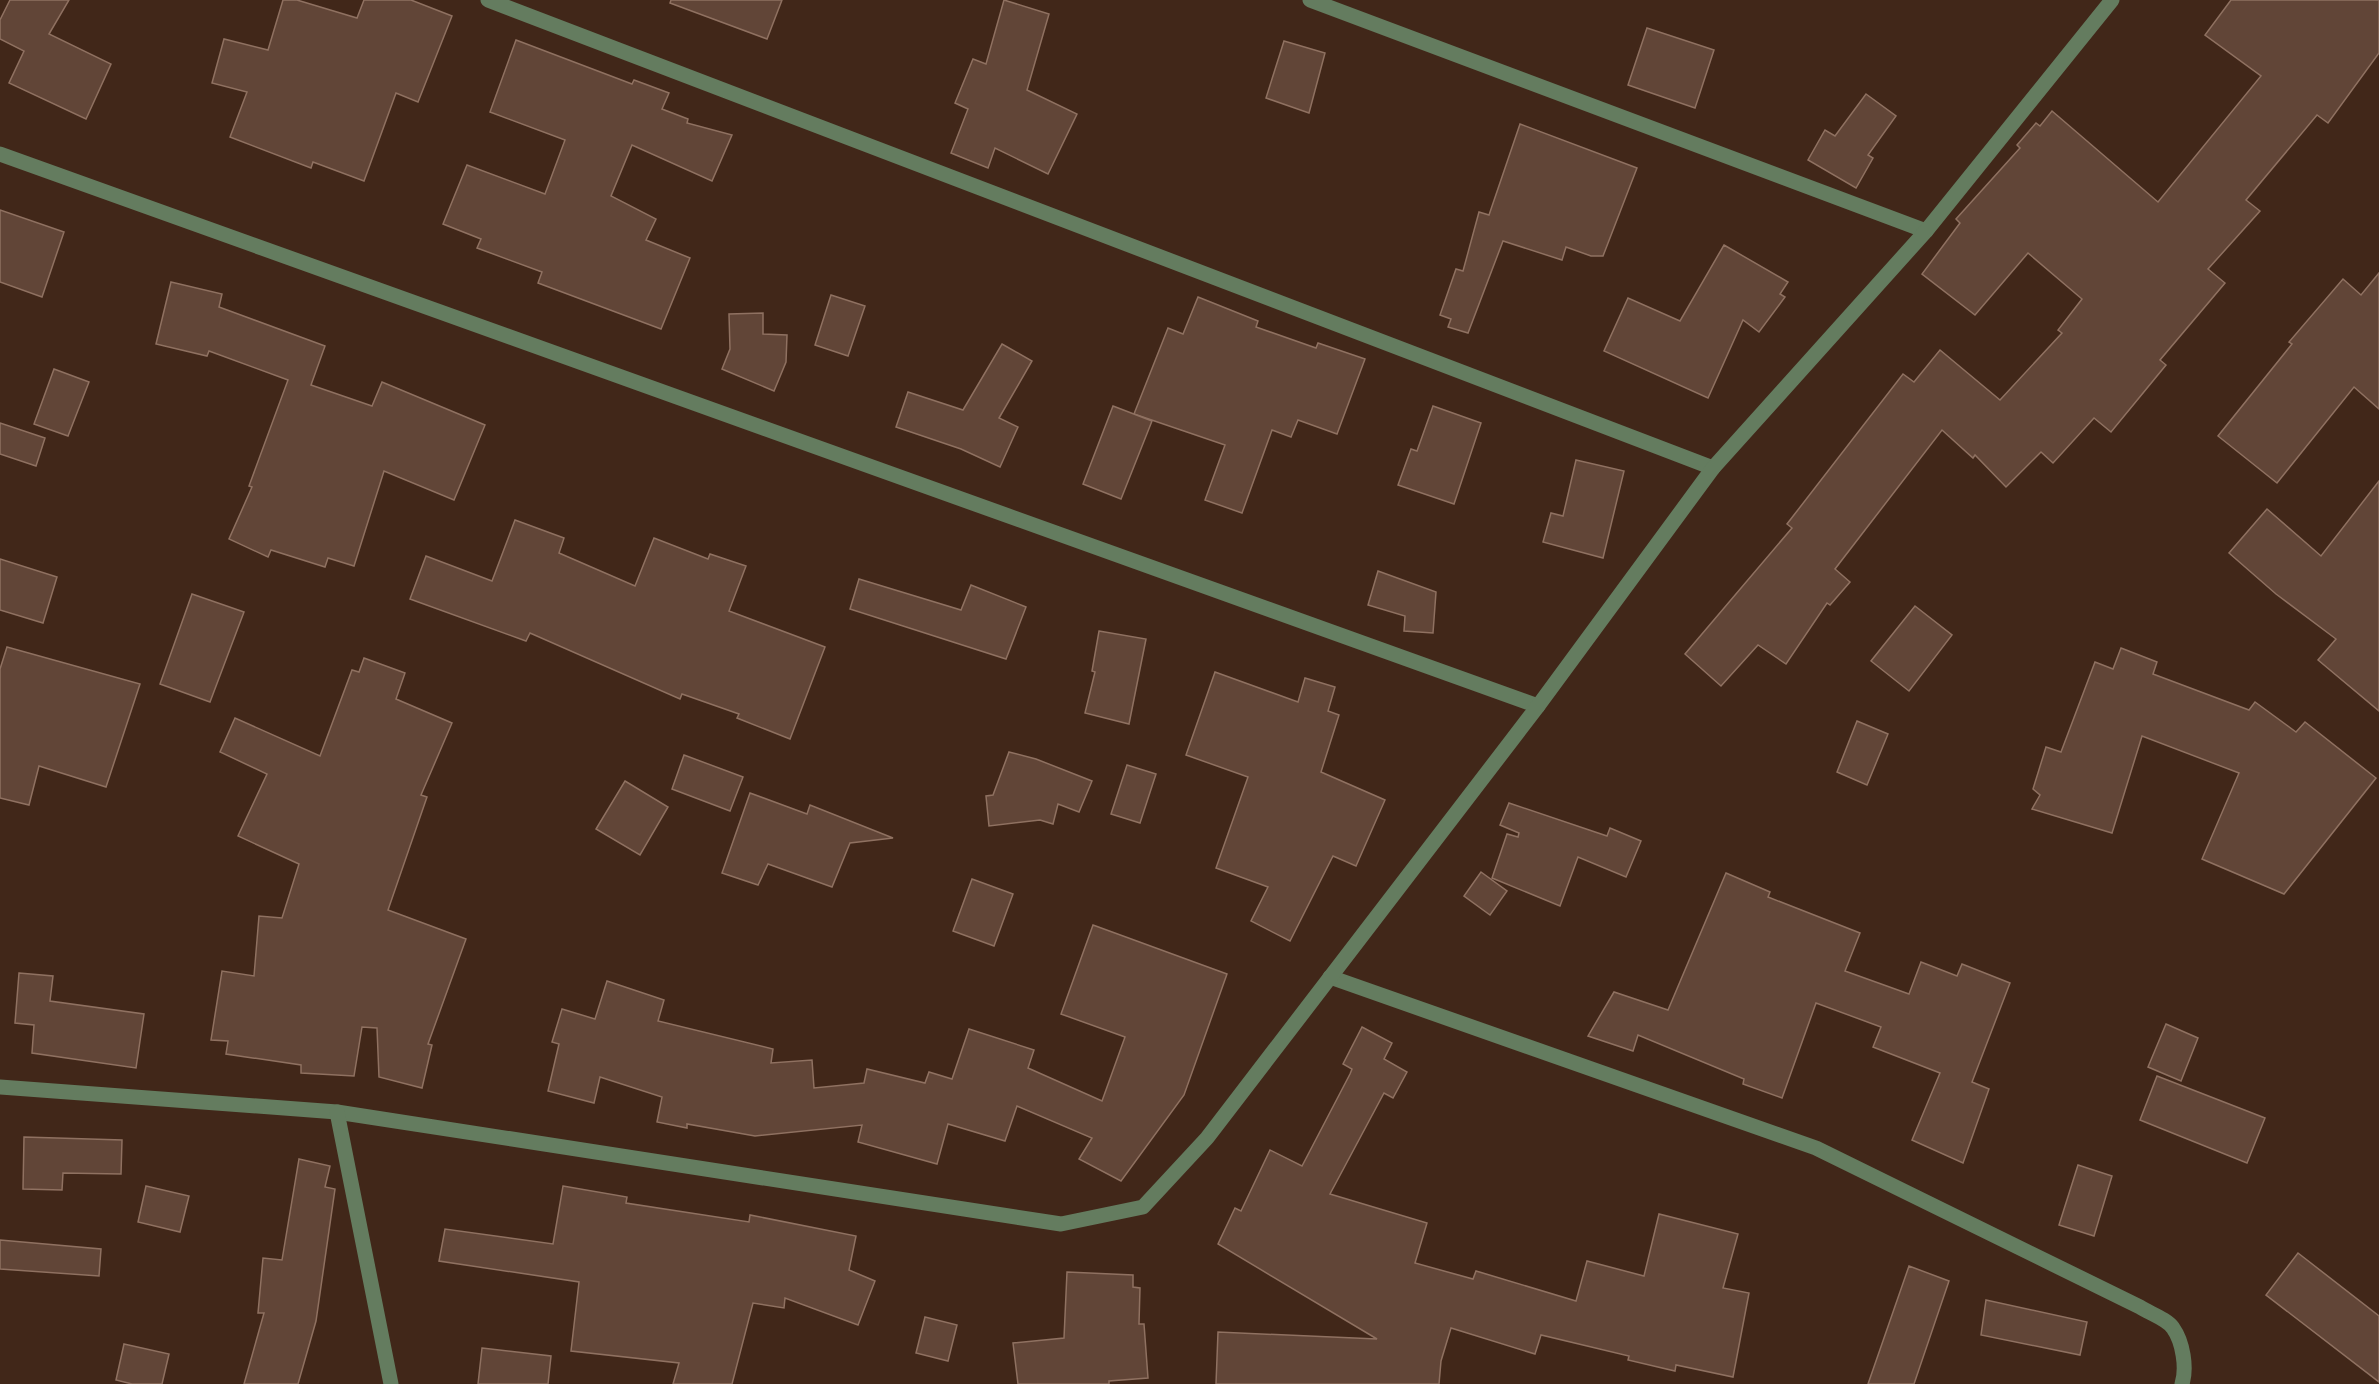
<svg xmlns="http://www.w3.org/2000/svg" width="2379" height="1384" font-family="Raleway,sans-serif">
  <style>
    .building { fill: #614537; stroke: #8f7161; stroke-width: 1.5 }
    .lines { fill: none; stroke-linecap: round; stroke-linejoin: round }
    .minor { stroke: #647c5f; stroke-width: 15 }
  </style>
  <rect width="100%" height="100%" fill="#412719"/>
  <g class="building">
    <path d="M10 0H69L49 34 111 64 86 119 9 83 24 51 0 39V20Z"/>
    <path d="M283 0H297L357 18 364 0H411L452 16 418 102 396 93 364 181 313 162 311 168 230 137 247 92 212 83 224 39 268 50Z"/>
    <path d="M671 0H782L767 39 670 3Z"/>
    <path d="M1004 0 1049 14 1027 90 1077 114 1048 174 995 148 988 168 951 153 968 109 955 103 973 59 986 64Z"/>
    <path d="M2231 0H2379V53L2328 123 2317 115 2246 200 2260 211 2208 269 2225 283 2160 360 2166 365 2111 432 2094 418 2053 463 2041 452 2006 487 1975 455 1973 458 1942 430 1835 569 1850 582 1830 605 1827 603 1786 664 1758 645 1721 686 1685 654 1792 528 1787 524 1903 374 1914 382 1940 350 2000 400 2062 333 2058 330 2082 299 2028 253 1975 315 1922 274 1960 223 1956 219 2020 148 2017 145 2036 123 2040 126 2052 111 2158 202 2261 76 2205 35Z"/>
    <path d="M1647 28 1714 50 1695 108 1628 85Z"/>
    <path d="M516 40 632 84 634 80 669 93 662 109 688 119 687 123 732 135 712 181 632 145 611 196 656 219 646 240 690 258 661 329 538 283 542 272 477 248 481 239 443 224 467 165 545 194 565 140 490 112Z"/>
    <path d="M1284 41 1325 53 1309 113 1266 98Z"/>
    <path d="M1866 94 1896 116 1868 155 1873 158 1856 188 1808 160 1825 130 1835 136Z"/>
    <path d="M1520 124 1637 168 1603 256H1591L1566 247 1562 260 1503 241 1468 333 1448 327 1451 319 1440 315 1456 269 1463 271 1479 212 1489 215Z"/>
    <path d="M0 210 64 232 42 297 0 282Z"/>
    <path d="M1724 245 1788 282 1780 294 1785 297 1759 332 1743 320 1708 398 1604 351 1628 298 1680 321Z"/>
    <path d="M2379 273V409L2354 387 2277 483 2218 436 2292 344 2289 342 2343 279 2361 295Z"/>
    <path d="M171 282 222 294 219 307 325 346 311 385 372 406 382 382 485 425 454 500 384 471 354 566 328 558 325 567 271 550 268 557 229 539 252 487 249 486 288 380 209 351 207 356 156 344Z"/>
    <path d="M831 295 865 306 848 356 815 345Z"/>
    <path d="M1198 297 1258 321 1256 327 1316 348 1318 343 1365 359 1337 434 1298 420 1291 437 1272 430 1242 513 1205 500 1225 445 1134 414 1168 328 1183 334Z"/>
    <path d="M763 313V334L787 335 786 362 774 391 722 369 730 349 729 314Z"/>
    <path d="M1002 344 1032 361 999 418 1018 427 1000 467 961 449 896 427 908 392 963 410Z"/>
    <path d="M54 369 89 382 68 436 34 424Z"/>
    <path d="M1113 406 1152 421 1121 499 1083 484Z"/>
    <path d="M1433 406 1481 423 1454 504 1398 485 1411 449 1417 451Z"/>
    <path d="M0 423 45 438 36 466 0 454Z"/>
    <path d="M1576 460 1624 471 1603 558 1543 542 1551 513 1563 516Z"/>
    <path d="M2379 481V711L2318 660 2336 639 2276 594 2229 553 2267 509 2321 556Z"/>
    <path d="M515 520 564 538 559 553 635 586 654 538 708 559 710 554 746 566 729 611 825 647 790 739 737 718 739 714 682 694 680 699 530 633 526 641 410 599 426 556 492 581Z"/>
    <path d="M0 559 57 577 43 623 0 610Z"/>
    <path d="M1378 571 1436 592 1433 633 1404 631 1405 616 1368 605Z"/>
    <path d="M859 579 961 610 971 585 1026 607 1006 659 850 609Z"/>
    <path d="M192 594 244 612 210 702 160 684Z"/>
    <path d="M1915 606 1952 635 1909 691 1871 661Z"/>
    <path d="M1099 631 1146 639 1129 724 1085 713 1095 672 1092 671Z"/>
    <path d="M7 647 140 684 106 787 39 766 29 805 0 798V669Z"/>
    <path d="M2121 648 2157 662 2153 674 2249 710 2255 702 2296 732 2305 722 2376 778 2284 894 2202 859 2239 773 2142 736 2112 833 2032 809 2040 795 2033 789 2046 747 2061 752 2095 662 2113 669Z"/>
    <path d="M364 658 405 673 396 699 452 723 421 795 427 797 388 910 466 939 428 1044 432 1045 422 1088 379 1077 377 1028 362 1027 354 1076 301 1073V1065L226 1054 228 1041 211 1040 222 971 254 976 259 916 282 918 299 864 238 836 267 774 220 752 235 718 320 756 352 670 359 672Z"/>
    <path d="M1215 672 1298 702 1305 678 1335 687 1328 711 1339 715 1321 772 1385 800 1356 866 1333 856 1290 941 1251 921 1268 887 1216 868 1248 777 1186 755Z"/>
    <path d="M1857 721 1888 734 1867 785 1837 772Z"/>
    <path d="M1009 752 1036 759 1092 781 1079 812 1058 804 1053 824 1040 820 989 826 986 796 993 795Z"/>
    <path d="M684 755 743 777 730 811 672 789Z"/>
    <path d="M1127 765 1156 774 1140 823 1111 814Z"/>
    <path d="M625 781 668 807 640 855 596 829Z"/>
    <path d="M750 793 807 814 810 805 893 838 850 843 832 887 768 864 758 885 722 873Z"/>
    <path d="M1509 803 1607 836 1610 828 1641 841 1626 877 1578 857 1560 906 1492 878 1507 834 1518 837 1519 833 1500 825Z"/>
    <path d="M1481 872 1507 891 1490 915 1464 896Z"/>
    <path d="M1726 873 1770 892 1768 897 1860 933 1845 971 1909 994 1921 962 1957 976 1962 964 2010 983 1972 1082 1989 1089 1963 1163 1912 1140 1940 1073 1873 1047 1881 1027 1816 1003 1782 1098 1743 1084 1744 1079 1638 1035 1633 1051 1588 1036 1614 992 1668 1010Z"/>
    <path d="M972 879 1013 894 994 946 953 931Z"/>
    <path d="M1093 925 1227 974 1184 1095 1121 1181 1079 1159 1092 1138 1017 1106 1005 1141 948 1124 937 1164 858 1142 862 1125 755 1136 687 1124V1128L657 1122 662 1097 600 1077 594 1103 548 1091 559 1044 552 1042 562 1009 595 1019 607 981 664 1000 658 1021 773 1049 771 1063 812 1060 814 1088 864 1083 867 1069 925 1083 929 1072 952 1079 969 1029 1034 1050 1028 1068 1102 1101 1125 1037 1061 1014Z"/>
    <path d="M19 973 53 976 50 1001 144 1014 136 1068 32 1053 34 1025 15 1023Z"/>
    <path d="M2166 1024 2198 1038 2181 1081 2148 1067Z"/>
    <path d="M1362 1027 1392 1043 1384 1059 1407 1072 1393 1098 1384 1093 1330 1194 1427 1223 1415 1263 1473 1279 1476 1271 1576 1301 1587 1261 1644 1276 1659 1214 1738 1234 1723 1288 1749 1293 1733 1377 1676 1365 1675 1371 1628 1360 1629 1356 1541 1335 1535 1354 1451 1328 1441 1361 1439 1384H1216L1218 1332 1377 1339 1218 1244 1235 1208 1241 1211 1270 1150 1302 1166 1350 1074 1352 1069 1343 1064Z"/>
    <path d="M2157 1076 2265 1118 2247 1163 2140 1120Z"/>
    <path d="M24 1137 122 1140 121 1174 63 1173 62 1190 23 1189Z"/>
    <path d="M299 1159 330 1166 325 1187 335 1189 316 1321 298 1384H244L264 1313H258L263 1258 282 1260Z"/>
    <path d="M2078 1165 2112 1176 2094 1236 2059 1225Z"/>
    <path d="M146 1186 189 1196 180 1232 138 1222Z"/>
    <path d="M563 1186 627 1197 626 1203 749 1222 750 1215 856 1236 849 1270 875 1281 858 1325 785 1298 784 1308 753 1303 732 1384H673L679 1363 571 1351 579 1282 439 1261 445 1229 553 1244Z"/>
    <path d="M0 1240 101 1249 99 1276 0 1269Z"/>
    <path d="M2298 1253 2379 1316V1382L2266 1295Z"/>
    <path d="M1909 1266 1949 1281 1914 1384H1868Z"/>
    <path d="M1067 1272 1133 1275V1287L1140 1288 1139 1324H1144L1148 1378 1109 1381V1384H1018L1013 1343 1064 1338Z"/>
    <path d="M1986 1300 2087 1322 2080 1355 1981 1335Z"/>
    <path d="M925 1317 957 1325 948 1361 916 1353Z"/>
    <path d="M124 1344 169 1354 162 1384H132L116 1380Z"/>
    <path d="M482 1348 551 1356 548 1384H478Z"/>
  </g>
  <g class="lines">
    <g class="minor">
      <path d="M488 0 1713 468"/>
      <path d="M1310 0 1926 231"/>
      <path d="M0 154 1538 706"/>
      <path d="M1330 977 1816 1148 2140 1307C2149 1313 2167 1319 2173 1328 2183 1342 2187 1368 2182 1384"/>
      <path d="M0 1087 337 1112 1061 1224 1143 1207 1207 1138 1538 706 1713 468 1926 231 2112 0"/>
      <path d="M337 1112 391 1384"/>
    </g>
  </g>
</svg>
